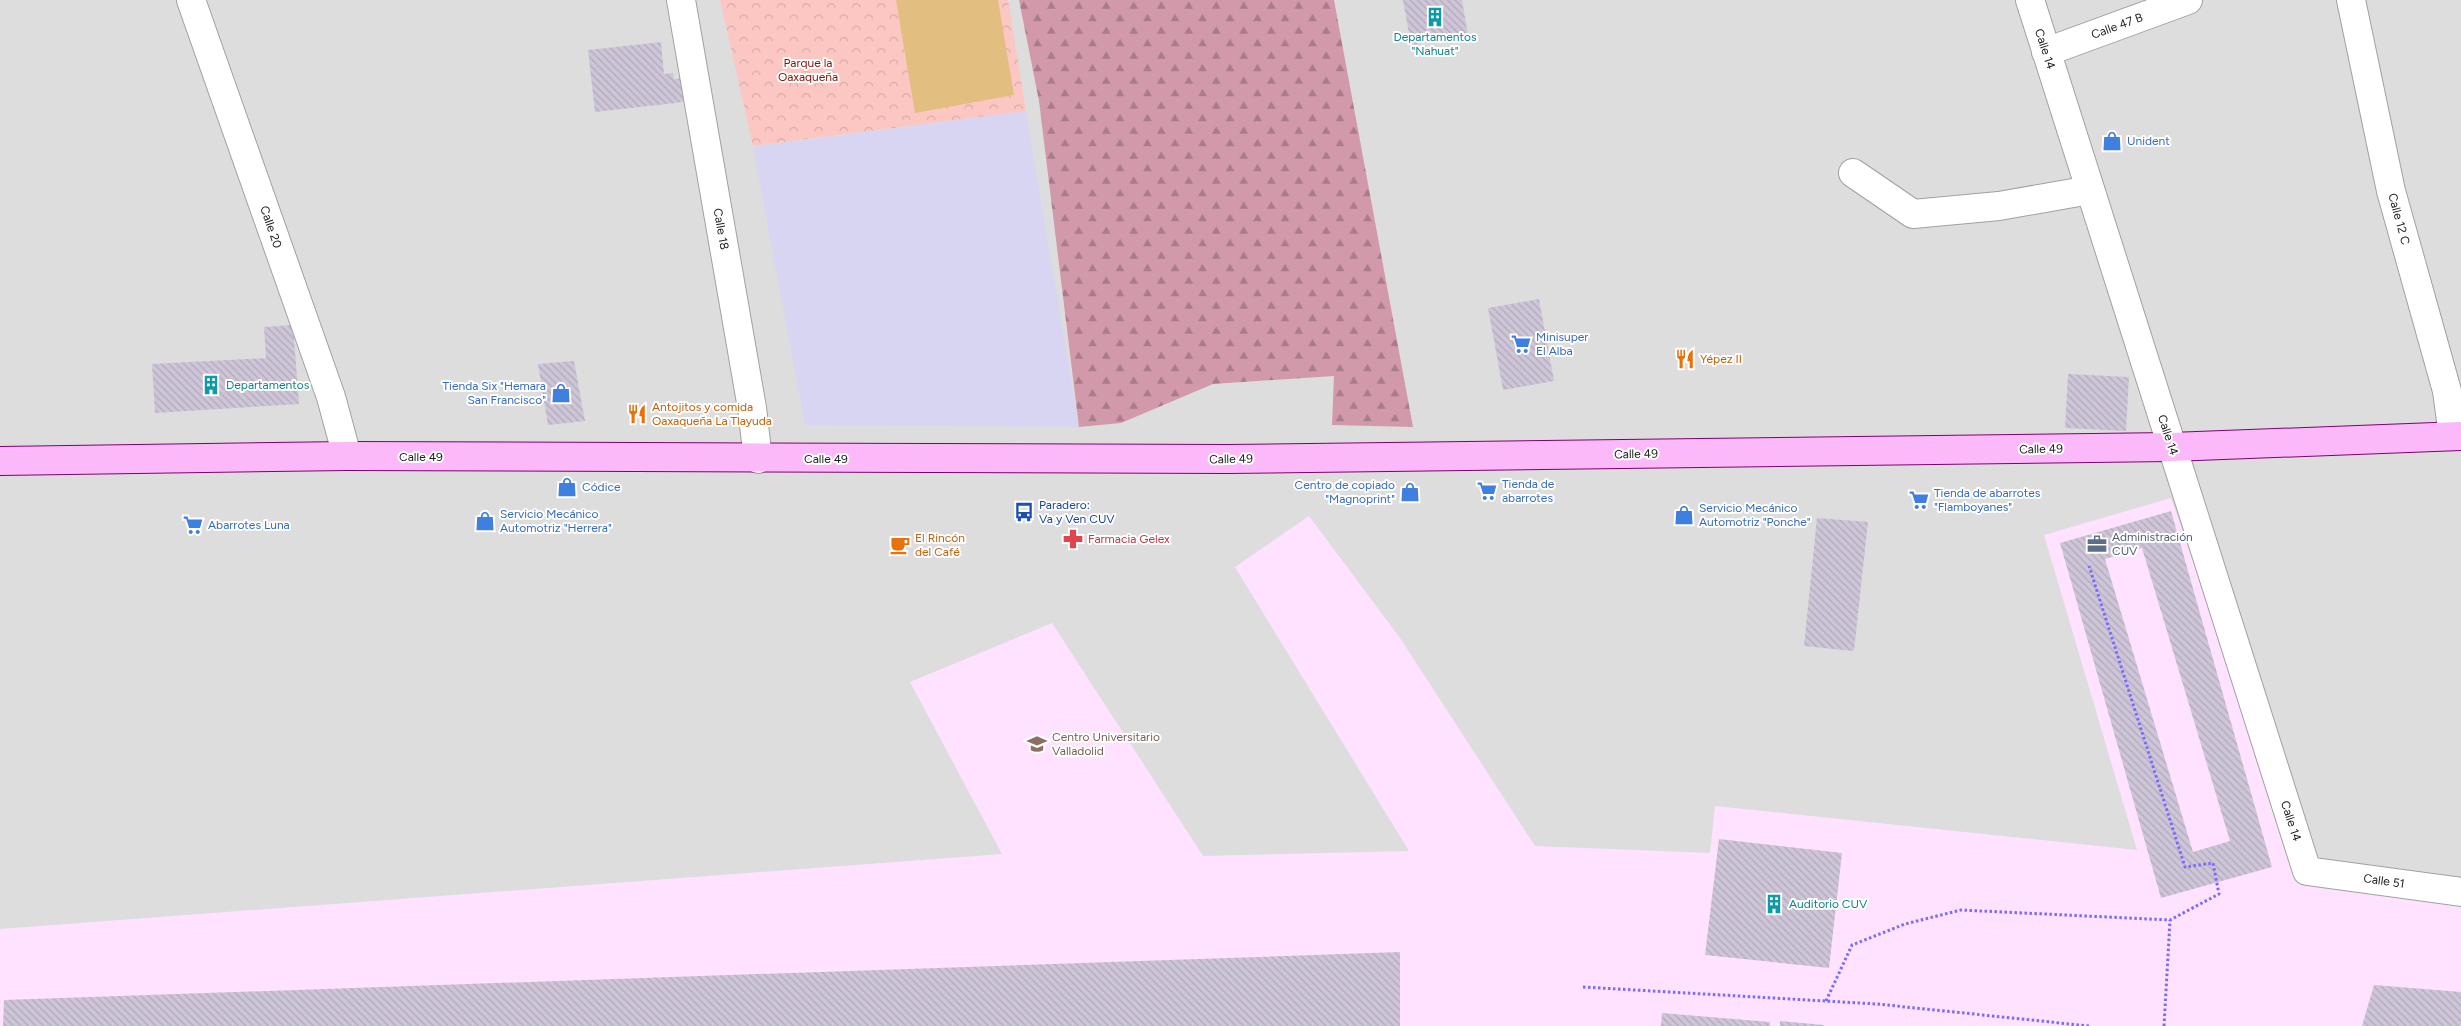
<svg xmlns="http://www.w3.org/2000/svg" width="2461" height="1026" font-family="Figtree,sans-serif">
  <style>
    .residential { fill: #ddddde }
    .commercial { fill: #d7d5f2 }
    .education { fill: #ffe2ff }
    .forest { fill: url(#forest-firs) }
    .park { fill: url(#park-crowns) }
    .pitch { fill: #e3be81 }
    .building { fill: url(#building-back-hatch); fill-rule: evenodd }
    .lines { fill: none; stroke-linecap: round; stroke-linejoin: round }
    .street-casing { stroke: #a1a1a1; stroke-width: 30 }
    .secondary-casing { stroke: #7f0070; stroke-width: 30 }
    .path { stroke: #7a6aff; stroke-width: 3; stroke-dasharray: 2.5 2.5; stroke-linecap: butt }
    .street { stroke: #fff; stroke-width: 28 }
    .secondary { stroke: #fcb9f9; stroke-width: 28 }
    .labels { text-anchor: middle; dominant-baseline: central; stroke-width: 4; stroke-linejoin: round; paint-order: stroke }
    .street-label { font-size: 12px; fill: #202020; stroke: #fff }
    .culture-label { font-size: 12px; fill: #0d838f; stroke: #fff; text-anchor: start }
    .park-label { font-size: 12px; fill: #861207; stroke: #fff }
    .shop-label { font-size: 12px; fill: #366cbe; stroke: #fff; text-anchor: start }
    .food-label { font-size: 12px; fill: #c56008; stroke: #fff; text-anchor: start }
    .transit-label { font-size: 12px; fill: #164399; stroke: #fff; text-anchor: start }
    .service-label { font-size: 12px; fill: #4e5e75; stroke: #fff; text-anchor: start }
    .health-label { font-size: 12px; fill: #be3a42; stroke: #fff; text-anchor: start }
    .education-label { font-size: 12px; fill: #785e54; stroke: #fff; text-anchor: start }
  </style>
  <defs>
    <pattern id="forest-firs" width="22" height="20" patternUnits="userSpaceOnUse" patternTransform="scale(1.25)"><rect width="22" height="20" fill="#d299aa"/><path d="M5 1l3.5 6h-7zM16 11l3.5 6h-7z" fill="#aa7c8a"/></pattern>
    <pattern id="park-crowns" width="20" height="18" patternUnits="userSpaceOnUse" patternTransform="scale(1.25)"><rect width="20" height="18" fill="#fcc7c3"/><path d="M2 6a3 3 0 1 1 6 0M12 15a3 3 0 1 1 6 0" fill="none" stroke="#d8aba7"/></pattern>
    <pattern id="building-back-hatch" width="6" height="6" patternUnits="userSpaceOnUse" patternTransform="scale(1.25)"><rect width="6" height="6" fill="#cec6d8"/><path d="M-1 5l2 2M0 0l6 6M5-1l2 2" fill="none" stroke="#b1aab9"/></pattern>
  </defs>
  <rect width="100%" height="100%" fill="#eee6f1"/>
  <rect class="residential" x="0" y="0" width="2461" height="1026"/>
  <path class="commercial" d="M1026 111 1079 427 805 425 753 147Z"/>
  <path class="education" d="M2171 498 2307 886 2461 904V1026H0V929L1002 854 910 682 1052 623 1203 856 1409 851 1235 567 1309 516 1400 638 1535 846 1710 853 1715 806 2137 850 2044 535Z"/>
  <path class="forest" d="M1019 0H1334L1413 427 1332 425 1334 376 1213 384 1121 423 1079 427 1039 101Z"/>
  <path class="park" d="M720 0H1008L1026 111 753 146Z"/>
  <path class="pitch" d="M896 0H998L1014 95 915 113Z"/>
  <g class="building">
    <path d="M1403 0H1462L1468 35 1411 45Z"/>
    <path d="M661 42 664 74 673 73 674 79 691 77 694 99 676 103 595 112 588 50Z"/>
    <path d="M1539 299 1554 381 1503 390 1488 308Z"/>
    <path d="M293 325 299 404 155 413 152 364 266 358 264 327Z"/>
    <path d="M574 361 585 421 548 425 538 364Z"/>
    <path d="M2068 374 2129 377 2126 431 2065 428Z"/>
    <path d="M2171 511 2272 867 2161 898 2060 543ZM2142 548 2230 841 2193 852 2105 559Z"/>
    <path d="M1817 518 1868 522 1854 651 1804 646Z"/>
    <path d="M1719 839 1842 853 1829 968 1705 955Z"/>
    <path d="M1400 952V1026H3L4 1000Z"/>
    <path d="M2374 985 2461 992V1026H2362Z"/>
    <path d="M1662 1013 1770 1022V1026H1661Z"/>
    <path d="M1780 1021 1824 1025V1026H1780Z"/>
  </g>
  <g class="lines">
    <defs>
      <g id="street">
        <path d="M191 0 331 397 347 456"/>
        <path d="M681 0 752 408 758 459"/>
        <path d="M2030 0 2307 871 2461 892"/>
        <path d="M2351 0 2391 191 2447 391 2453 436"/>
        <path d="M2046 52 2188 0"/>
        <path d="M1853 173 1913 214 1999 206 2090 190"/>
      </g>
      <path id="secondary" d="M0 461 347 456 1228 459 2171 447 2461 436"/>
    </defs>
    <use href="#street" class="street-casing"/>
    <use href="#secondary" class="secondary-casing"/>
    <g class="path">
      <path d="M1583 987 1877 1004 2089 1026"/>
      <path d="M1826 1001 1852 945 1905 924 1961 910 2170 920 2219 894 2213 863 2185 867 2089 566"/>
      <path d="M2164 1026 2170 920"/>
    </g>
    <use href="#street" class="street"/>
    <use href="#secondary" class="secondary"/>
  </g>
  <defs>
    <symbol id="building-bare" viewBox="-9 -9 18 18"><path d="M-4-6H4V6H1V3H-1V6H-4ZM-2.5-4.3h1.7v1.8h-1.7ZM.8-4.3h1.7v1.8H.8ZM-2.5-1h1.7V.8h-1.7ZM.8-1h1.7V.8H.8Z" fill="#0f9aa8" stroke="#fff" stroke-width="2.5" paint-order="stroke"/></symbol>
    <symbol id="shop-bare" viewBox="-9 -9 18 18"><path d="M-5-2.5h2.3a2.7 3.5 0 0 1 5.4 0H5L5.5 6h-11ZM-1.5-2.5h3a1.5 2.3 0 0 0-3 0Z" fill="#3f7fe0" stroke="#fff" stroke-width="2.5" paint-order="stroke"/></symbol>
    <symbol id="supermarket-bare" viewBox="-9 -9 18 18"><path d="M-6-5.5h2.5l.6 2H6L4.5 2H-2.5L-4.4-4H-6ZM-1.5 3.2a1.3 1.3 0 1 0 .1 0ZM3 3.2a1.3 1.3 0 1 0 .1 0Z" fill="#3f7fe0" stroke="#fff" stroke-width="2.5" paint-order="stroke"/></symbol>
    <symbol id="restaurant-bare" viewBox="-9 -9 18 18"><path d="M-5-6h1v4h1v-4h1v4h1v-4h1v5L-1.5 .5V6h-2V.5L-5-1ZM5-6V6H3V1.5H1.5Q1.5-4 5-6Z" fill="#e8710a" stroke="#fff" stroke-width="2.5" paint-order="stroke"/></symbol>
    <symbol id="bus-bare" viewBox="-9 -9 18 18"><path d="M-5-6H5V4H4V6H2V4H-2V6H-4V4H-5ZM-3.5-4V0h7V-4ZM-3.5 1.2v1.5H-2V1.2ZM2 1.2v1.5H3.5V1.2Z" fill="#1a4fb4" stroke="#fff" stroke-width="2.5" paint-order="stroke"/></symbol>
    <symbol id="pharmacy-bare" viewBox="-9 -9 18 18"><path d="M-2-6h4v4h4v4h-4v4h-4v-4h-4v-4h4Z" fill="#e0444e" stroke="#fff" stroke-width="2.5" paint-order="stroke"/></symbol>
    <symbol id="office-bare" viewBox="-9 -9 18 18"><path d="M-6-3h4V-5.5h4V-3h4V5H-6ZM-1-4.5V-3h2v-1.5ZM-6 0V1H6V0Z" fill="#5c6f8a" stroke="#fff" stroke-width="2.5" paint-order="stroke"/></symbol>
    <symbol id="cafe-bare" viewBox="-9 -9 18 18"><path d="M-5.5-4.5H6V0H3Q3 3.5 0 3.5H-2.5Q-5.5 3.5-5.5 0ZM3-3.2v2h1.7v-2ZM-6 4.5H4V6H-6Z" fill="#e8710a" stroke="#fff" stroke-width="2.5" paint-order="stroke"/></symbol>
    <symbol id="university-bare" viewBox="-9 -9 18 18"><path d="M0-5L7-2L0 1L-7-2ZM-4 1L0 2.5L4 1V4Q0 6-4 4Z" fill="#8d6e63" stroke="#fff" stroke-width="2.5" paint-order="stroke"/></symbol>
  </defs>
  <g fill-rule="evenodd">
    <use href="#building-bare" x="1421" y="3" width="28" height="28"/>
    <use href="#shop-bare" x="2098" y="127" width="28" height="28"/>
    <use href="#supermarket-bare" x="1507" y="330" width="28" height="28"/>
    <use href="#restaurant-bare" x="1671" y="345" width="28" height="28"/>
    <use href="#building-bare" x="197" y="371" width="28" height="28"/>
    <use href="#shop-bare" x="547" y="379" width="28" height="28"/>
    <use href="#restaurant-bare" x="623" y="400" width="28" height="28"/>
    <use href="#shop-bare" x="553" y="473" width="28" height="28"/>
    <use href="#supermarket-bare" x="1473" y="477" width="28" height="28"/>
    <use href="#shop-bare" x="1396" y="478" width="28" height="28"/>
    <use href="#supermarket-bare" x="1905" y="486" width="28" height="28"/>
    <use href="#bus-bare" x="1010" y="498" width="28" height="28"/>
    <use href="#shop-bare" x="1670" y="501" width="28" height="28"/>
    <use href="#shop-bare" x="471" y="507" width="28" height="28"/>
    <use href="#supermarket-bare" x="179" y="511" width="28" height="28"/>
    <use href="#pharmacy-bare" x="1059" y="525" width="28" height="28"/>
    <use href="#office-bare" x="2083" y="530" width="28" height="28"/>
    <use href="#cafe-bare" x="886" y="531" width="28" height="28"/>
    <use href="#university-bare" x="1023" y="730" width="28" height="28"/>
    <use href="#building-bare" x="1760" y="890" width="28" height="28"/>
  </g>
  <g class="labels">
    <g class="street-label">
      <text transform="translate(2117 26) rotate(-20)">Calle 47 B</text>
      <text transform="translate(2045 49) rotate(72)">Calle 14</text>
      <text transform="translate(2399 219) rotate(75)">Calle 12 C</text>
      <text transform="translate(271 227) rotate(71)">Calle 20</text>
      <text transform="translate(721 229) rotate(80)">Calle 18</text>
      <text transform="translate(2168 435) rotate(72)">Calle 14</text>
      <text transform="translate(2041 449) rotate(-1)">Calle 49</text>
      <text transform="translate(1636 454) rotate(-1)">Calle 49</text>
      <text x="421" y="457">Calle 49</text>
      <text x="826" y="459">Calle 49</text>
      <text transform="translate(1231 459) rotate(-1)">Calle 49</text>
      <text transform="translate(2291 821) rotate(72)">Calle 14</text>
      <text transform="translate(2384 881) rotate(8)">Calle 51</text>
    </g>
    <g class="culture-label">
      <text x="1435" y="37" text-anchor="middle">Departamentos<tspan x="1435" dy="14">"Nahuat"</tspan></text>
      <text x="226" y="385">Departamentos</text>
      <text x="1789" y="904">Auditorio CUV</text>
    </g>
    <g class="park-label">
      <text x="808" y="63">Parque la<tspan x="808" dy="14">Oaxaqueña</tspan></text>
    </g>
    <g class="shop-label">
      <text x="2127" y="141">Unident</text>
      <text x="1536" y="337">Minisuper<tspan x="1536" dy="14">El Alba</tspan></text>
      <text x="546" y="386" text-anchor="end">Tienda Six "Hemara<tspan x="546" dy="14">San Francisco"</tspan></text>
      <text x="1502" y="484">Tienda de<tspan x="1502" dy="14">abarrotes</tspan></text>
      <text x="1395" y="485" text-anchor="end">Centro de copiado<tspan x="1395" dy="14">"Magnoprint"</tspan></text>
      <text x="582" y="487">Códice</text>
      <text x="1934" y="493">Tienda de abarrotes<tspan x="1934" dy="14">"Flamboyanes"</tspan></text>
      <text x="1699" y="508">Servicio Mecánico<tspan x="1699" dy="14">Automotriz "Ponche"</tspan></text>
      <text x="500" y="514">Servicio Mecánico<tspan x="500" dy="14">Automotriz "Herrera"</tspan></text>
      <text x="208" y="525">Abarrotes Luna</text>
    </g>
    <g class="food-label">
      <text x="1700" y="359">Yépez II</text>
      <text x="652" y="407">Antojitos y comida<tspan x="652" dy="14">Oaxaqueña La Tlayuda</tspan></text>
      <text x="915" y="538">El Rincón<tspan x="915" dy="14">del Café</tspan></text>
    </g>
    <g class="transit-label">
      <text x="1039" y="505">Paradero:<tspan x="1039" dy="14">Va y Ven CUV</tspan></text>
    </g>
    <g class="service-label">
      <text x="2112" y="537">Administración<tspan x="2112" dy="14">CUV</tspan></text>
    </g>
    <g class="health-label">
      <text x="1088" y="539">Farmacia Gelex</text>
    </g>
    <g class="education-label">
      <text x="1052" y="737">Centro Universitario<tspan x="1052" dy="14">Valladolid</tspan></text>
    </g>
  </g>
</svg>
